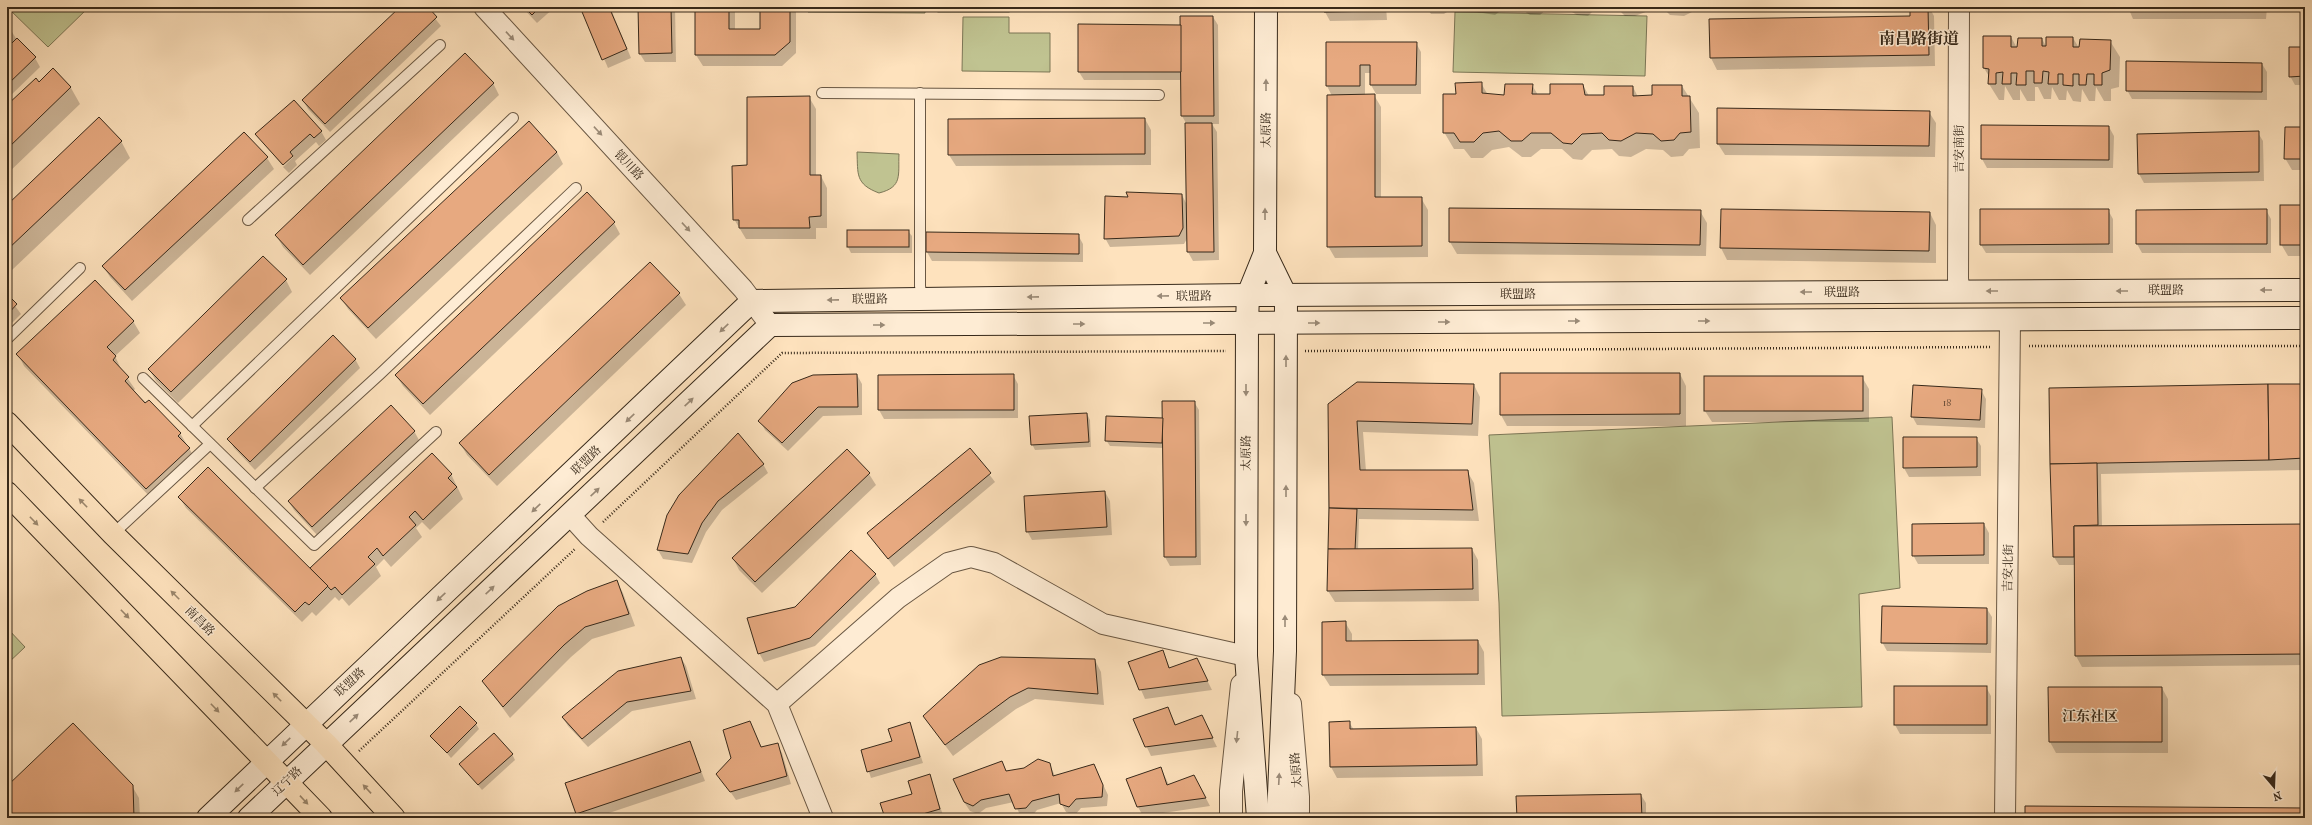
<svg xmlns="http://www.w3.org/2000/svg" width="2312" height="825" font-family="'IM FELL French Canon','Noto Serif SC',serif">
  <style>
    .green { fill: #c0c391; stroke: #7c7656 }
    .shadow { fill: #0003 }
    .building { fill: #e7a980; stroke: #37291a }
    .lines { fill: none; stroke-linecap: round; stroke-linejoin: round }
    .service-casing { stroke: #695743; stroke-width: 12 }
    .minor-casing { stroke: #695743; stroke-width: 22 }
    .tertiary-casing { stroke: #695743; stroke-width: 24 }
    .secondary-casing { stroke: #37291a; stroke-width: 24 }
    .primary-casing { stroke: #37291a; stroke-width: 24 }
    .path { stroke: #37291a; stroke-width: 2.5; stroke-dasharray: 1 2; stroke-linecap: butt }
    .service { stroke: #feecd4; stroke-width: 10 }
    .minor { stroke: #feecd4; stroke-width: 20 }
    .tertiary { stroke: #feecd4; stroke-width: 22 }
    .secondary { stroke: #feecd4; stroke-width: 22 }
    .primary { stroke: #fee2bd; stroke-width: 22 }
    .oneway { fill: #9a8a77 }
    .oneway2 { fill: #9a866c }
    .labels { text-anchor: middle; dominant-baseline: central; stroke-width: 3; stroke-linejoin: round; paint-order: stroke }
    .number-label { font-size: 10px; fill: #634934 }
    .street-label { font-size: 12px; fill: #37291a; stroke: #feecd4 }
    .quarter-label { font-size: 14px; font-weight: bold; fill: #37291a; stroke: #feecd4 }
    .district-label { font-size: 16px; font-weight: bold; fill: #37291a; stroke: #feecd4 }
  </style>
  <rect width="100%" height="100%" fill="#fee2bd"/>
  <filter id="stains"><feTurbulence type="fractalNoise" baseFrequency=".005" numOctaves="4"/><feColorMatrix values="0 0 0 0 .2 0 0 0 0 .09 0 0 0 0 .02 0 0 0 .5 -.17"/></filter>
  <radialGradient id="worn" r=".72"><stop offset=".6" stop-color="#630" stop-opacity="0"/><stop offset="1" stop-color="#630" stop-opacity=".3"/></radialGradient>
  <g class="green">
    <path d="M7 7H89L48 47Z"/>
    <path d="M808 7H925V13L808 12Z"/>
    <rect x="938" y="7" width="71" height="5"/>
    <path d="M1455 12 1647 16 1645 76 1453 72Z"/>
    <path d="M963 17H1009V33H1050V72L962 71Z"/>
    <path d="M857 152 899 154C898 175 903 187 879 193 855 184 858 174 857 152Z"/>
    <path d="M1892 417 1900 588 1859 594 1862 707 1502 716 1499 603 1489 435Z"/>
    <path d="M7 628 25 647 7 664Z"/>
  </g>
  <g class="shadow">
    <path d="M402 7H426L441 26 330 132 308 109 303 100Z"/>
    <path d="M522 7H555L537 23Z"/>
    <path d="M582 7H610L631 58 608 68Z"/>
    <path d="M639 7H675L676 62H645L640 54Z"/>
    <path d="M696 7H735V30H761V7H796V53L782 66H703L696 55Z"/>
    <path d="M1325 7H1386L1387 20 1330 21 1325 12Z"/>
    <path d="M1414 7H1703V10H1696L1684 16 1670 15 1665 10H1651L1635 16H1625L1618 9 1594 10 1588 16 1577 15 1567 9 1548 8 1540 15H1530L1521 9H1503L1495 15 1453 8 1444 14H1431L1426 7Z"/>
    <path d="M1911 7H1929L1934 16 1935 66 1717 70 1711 58 1710 20 1911 17Z"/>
    <path d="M2128 7H2267L2266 19H2133Z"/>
    <path d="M1213 17 1218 25 1219 124H1212L1217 132 1219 260 1193 261 1188 252V237L1184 244 1110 247 1105 238 1129 198 1182 195 1187 205 1186 123 1182 116V80H1084L1079 72 1182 26Z"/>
    <path d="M7 24 17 40 35 58 40 67 7 99Z"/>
    <path d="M1984 37H2011L2017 48 2042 39 2047 48 2073 38 2079 48 2110 41 2120 57 2119 87 2111 89V101H2104L2096 87 2095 101H2089L2082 89 2081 102 2073 101 2067 90 2066 100H2059L2052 87 2051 99H2044L2038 87H2035V101H2027L2020 89V100H2013L2005 86 2004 100H1999L1989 84 1990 78 1984 68Z"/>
    <path d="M1327 43H1416L1421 52V94H1376L1371 85V73H1365V96L1374 95 1381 107V198H1421L1428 210V257L1335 258 1328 246 1332 96 1327 86Z"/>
    <path d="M2305 48V85H2295L2290 76Z"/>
    <path d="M2262 64 2267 72V100L2132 99 2127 90Z"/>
    <path d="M53 70 71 88 80 104 7 174V106L39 83Z"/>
    <path d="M493 83 499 95 310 275 283 247 276 235Z"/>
    <path d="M1481 83 1488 95 1505 96 1532 85 1538 95H1551L1583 85 1589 96H1606L1633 87 1638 97 1653 96 1682 86 1699 113 1700 148 1689 149 1683 156 1671 157 1663 150 1646 149 1631 157 1619 156 1612 149 1592 150 1582 160 1573 159 1562 149H1541L1531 157H1522L1509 147 1492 150 1483 158H1471L1464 149H1454L1444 132 1457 95Z"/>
    <path d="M809 97 816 109V176H821L827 188V228H816V239H746L734 219 748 166Z"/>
    <path d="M1929 112 1936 123 1935 157 1725 155 1718 144Z"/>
    <path d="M1145 119 1151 130V165L956 166 949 155Z"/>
    <path d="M2109 127 2114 136 2113 168H1987L1982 159Z"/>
    <path d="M2305 128V170H2292L2285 158Z"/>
    <path d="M321 131 326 140 319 146 316 142 295 161 297 165 289 173 283 167 293 157V154L282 165 257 135Z"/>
    <path d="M2258 133 2263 141 2264 181 2144 183 2139 174Z"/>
    <path d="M121 141 130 158 12 270 7 265V206Z"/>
    <path d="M557 152 563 164 376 339 348 309 341 298Z"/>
    <path d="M267 158 274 169 132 301 110 277 103 266Z"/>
    <path d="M2305 206V256H2288L2281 244Z"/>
    <path d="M1450 209 1700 211 1707 223 1706 256 1457 254 1450 242Z"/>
    <path d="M1722 210 1930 213 1936 225V263L1727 260 1721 248Z"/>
    <path d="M2108 210 2113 219V253H1986L1981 245Z"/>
    <path d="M2266 210 2271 219V253H2142L2137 244V211Z"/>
    <path d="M614 223 620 234 430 415 403 386 396 375Z"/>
    <path d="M848 231H908L912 236V253H851L848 247Z"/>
    <path d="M1078 235 1083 244V262L932 261 927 252Z"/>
    <path d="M650 263 679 294 686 305 497 486 467 455 460 443Z"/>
    <path d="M286 280 292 292 178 403 156 381 149 369Z"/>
    <path d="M7 295 21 314 7 328Z"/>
    <path d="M133 321 140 333 115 356 121 369 135 389 133 391 180 433 196 460 153 500 24 366 18 354Z"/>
    <path d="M355 359 360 368 255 470 234 448 229 439Z"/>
    <path d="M1680 374 1686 386V426H1507L1501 415Z"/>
    <path d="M857 375 862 384V415L823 416 788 451 765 430 760 421Z"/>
    <path d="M1013 375 1018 384V418L884 419 879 410V376Z"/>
    <path d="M1862 377 1869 389V422H1712L1705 411Z"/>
    <path d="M1474 385 1480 397 1478 436 1363 432 1366 471H1467L1474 483 1479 521 1359 519 1358 550 1472 549 1478 560 1479 601 1335 602 1328 591 1329 404Z"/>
    <path d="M2305 385V470L2101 474 2102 526 2305 525V665L2082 667 2076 656 2075 565H2059L2054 557 2051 464Z"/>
    <path d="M1981 390 1986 399 1985 428 1917 425 1912 416Z"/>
    <path d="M1194 402 1199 410 1201 565 1170 566 1165 557 1163 448 1110 446 1106 440 1163 419Z"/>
    <path d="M1087 414 1090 420 1091 447 1035 450 1032 444Z"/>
    <path d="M414 431 419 440 317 535 294 510 289 502Z"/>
    <path d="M1976 438 1981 446V476L1909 477 1904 468Z"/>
    <path d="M970 449 995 482 894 567 868 533Z"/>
    <path d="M432 454 451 474 463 499 430 530 422 522 416 528 422 537 391 567 384 559 376 567 381 576 349 606 342 598 339 601 335 597 316 616 312 612 302 622 186 508 179 497 310 569Z"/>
    <path d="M763 464 768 473 722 510 706 532 692 563 663 559 658 550 668 515Z"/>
    <path d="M869 474 876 485 762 593 739 570 733 558Z"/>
    <path d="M1105 492 1110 501 1112 535 1032 540 1027 531Z"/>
    <path d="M1984 524 1989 533V564H1918L1913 555Z"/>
    <path d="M875 574 880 583 815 646 764 662 759 653 796 608Z"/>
    <path d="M617 582 623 593 635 626 592 639 571 657 510 718 483 681Z"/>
    <path d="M1987 609 1992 617 1991 653 1887 651 1882 642Z"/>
    <path d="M1345 622 1352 634V641H1478L1484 652 1485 685 1330 686 1323 675Z"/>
    <path d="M1163 651 1170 668H1201L1212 690 1145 699 1129 662Z"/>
    <path d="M681 658 686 666 696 699 632 711 588 747 568 726 563 718Z"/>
    <path d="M1095 660 1101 672 1104 705 1035 699 1016 709 953 756 924 717Z"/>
    <path d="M1986 687 1991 696V734H1900L1895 725Z"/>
    <path d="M2162 688 2168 699V753H2056L2050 742Z"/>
    <path d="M1168 708 1176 725H1206L1217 747 1151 756 1134 720Z"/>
    <path d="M750 722 762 748 777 745 782 753 791 784 736 800 718 774 732 758Z"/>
    <path d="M1349 722 1354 730 1476 728 1482 739 1483 776 1337 778 1331 767Z"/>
    <path d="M910 723 923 763 871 778 862 751 893 742Z"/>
    <path d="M476 724 479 729 451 758 432 736Z"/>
    <path d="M690 742 705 781 594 818H579L576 814Z"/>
    <path d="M512 754 515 760 482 790 461 764Z"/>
    <path d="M1002 762 1007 772 1049 763 1055 776 1094 765 1108 795 1107 806 1081 808 1075 815 1066 812 1061 803 1037 810 1031 817H1021L1014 802 986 808 978 814 970 811 964 802Z"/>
    <path d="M1161 768 1169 785H1199L1210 806 1143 816 1138 807Z"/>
    <path d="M929 775 943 815 931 818H886L913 794Z"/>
    <path d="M132 786 139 798 140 818H7V788Z"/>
    <path d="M1641 795 1646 803V818H1518Z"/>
  </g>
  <g class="building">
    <path d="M400 7H428L437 17 325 124 302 100Z"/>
    <path d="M524 7H540L532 15Z"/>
    <path d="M580 7H609L627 49 602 60Z"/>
    <path d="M638 7H671L672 53 639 54Z"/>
    <path d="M695 7H729V29H760V7H790V42L775 55H695Z"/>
    <path d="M1324 7H1382V11L1324 12Z"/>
    <path d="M1910 7H1928L1929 55 1710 58 1709 19 1910 16Z"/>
    <path d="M2127 7H2262V11L2127 10Z"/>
    <path d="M1180 16H1213L1214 116H1181Z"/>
    <path d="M1078 24 1181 25V72H1078Z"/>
    <path d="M1983 36H2011V47H2017L2018 38H2042V46H2046V37H2073V47H2079L2080 39 2111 40 2110 70 2102 73V85H2094V74H2087L2086 85H2079V74H2073V86L2063 85V74H2058V84H2048L2049 72 2043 71 2042 83H2034V71H2026V85H2016L2017 73H2011V84H2002L2003 72 1996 73V84H1988L1989 69 1983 68Z"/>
    <path d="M17 38 36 57 7 85V48Z"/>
    <path d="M1326 42H1417L1416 85H1370V65H1360V86H1326Z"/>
    <path d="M2289 47H2305V76L2289 77Z"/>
    <path d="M465 53 494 83 303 265 275 235Z"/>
    <path d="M2126 61 2262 63V92L2126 91Z"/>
    <path d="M53 68 71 87 7 149V105L36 78 39 82Z"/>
    <path d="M1482 82V93L1504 95 1505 84H1533L1532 94H1550V84H1583L1585 95H1604V86H1633V96L1652 95V85H1682V96H1690L1691 132 1680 133 1674 140 1661 141 1653 134 1636 133 1621 141 1609 140 1602 133 1582 134 1572 144 1563 143 1551 133H1531L1522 141H1511L1499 131 1483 133 1474 142H1460L1454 133H1443V94H1456L1455 83Z"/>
    <path d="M1375 94V197H1422V246L1327 247V95Z"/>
    <path d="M810 96V175H821V216L809 217 810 228H739V220H733L732 166 747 165V97Z"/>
    <path d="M294 100 322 131 314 138 310 134 290 152 293 156 283 165 255 134Z"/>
    <path d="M1717 108 1930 111 1929 146 1717 144Z"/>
    <path d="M99 117 122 141 7 250V205Z"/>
    <path d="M1145 118V154L948 155V119Z"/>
    <path d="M529 121 557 152 368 328 340 298Z"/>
    <path d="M1185 123H1212L1214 252H1187Z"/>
    <path d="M1981 125 2109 126V160L1981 159Z"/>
    <path d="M2285 127H2305V159H2284Z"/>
    <path d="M2259 131V172L2138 174 2137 134Z"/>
    <path d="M244 132 268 157 125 290 102 266Z"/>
    <path d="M587 192 615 222 423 404 395 375Z"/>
    <path d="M1126 192 1182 194 1183 228 1179 236 1104 239 1105 196 1128 197Z"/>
    <rect x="2280" y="205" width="25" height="40"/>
    <path d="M1449 208 1701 210 1700 245 1449 242Z"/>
    <path d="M1721 209 1930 212 1929 251 1720 248Z"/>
    <path d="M1980 209H2109V244L1980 245Z"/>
    <path d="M2267 209V244H2136V210Z"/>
    <rect x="847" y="230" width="62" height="17"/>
    <path d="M926 232 1079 234V254L926 252Z"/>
    <path d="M263 256 287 279 171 392 148 369Z"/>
    <path d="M650 262 680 293 489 475 459 443Z"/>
    <path d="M95 280 134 321 107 347 116 356 113 360 129 377 125 381 145 403 149 400 181 433 178 436 190 448 146 489 16 354Z"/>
    <path d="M7 294 17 304 7 315Z"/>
    <path d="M333 335 356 359 250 462 227 439Z"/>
    <path d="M1500 373H1680V414L1500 415Z"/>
    <path d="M857 374 858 407H818L782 443 758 421 792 383 813 375Z"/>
    <path d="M1014 374V410H878V375Z"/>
    <rect x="1704" y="376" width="159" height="35"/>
    <path d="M1357 382 1474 384 1472 424 1357 421 1360 470H1468L1473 510 1329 508 1328 404Z"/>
    <path d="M2268 384 2269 460 2050 464 2049 388Z"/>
    <path d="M2268 384H2305V458L2269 460Z"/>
    <path d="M1913 385 1982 389 1980 420 1911 417Z"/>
    <path d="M1162 401H1195L1196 557H1164Z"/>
    <path d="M391 405 415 431 312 527 288 501Z"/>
    <path d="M1087 413 1089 442 1031 445 1029 416Z"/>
    <path d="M1106 416 1163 418 1162 443 1105 441Z"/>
    <path d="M738 433 764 464 718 501 702 523 688 554 657 550 667 515 679 495Z"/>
    <path d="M1903 437H1977V467L1903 468Z"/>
    <path d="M970 448 991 473 888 559 867 533Z"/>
    <path d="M847 449 870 473 755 582 732 558Z"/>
    <path d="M432 453 452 474 448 478 457 487 423 520 415 511 409 517 416 525 383 556 377 548 368 557 375 564 342 595 335 587 331 590 310 568Z"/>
    <path d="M2097 463 2098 525 2074 526V557H2053L2050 464Z"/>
    <path d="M208 467 328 586 309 605 305 602 295 612 178 497Z"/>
    <path d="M1105 491 1107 527 1026 532 1024 496Z"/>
    <path d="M1329 508 1357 509 1355 550 1328 549Z"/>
    <path d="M1984 523V555L1912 556V524Z"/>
    <path d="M2305 524V654L2075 656 2074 526Z"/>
    <path d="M1472 548 1473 589 1327 591 1328 549Z"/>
    <path d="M851 550 876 574 810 638 758 654 747 618 795 607Z"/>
    <path d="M617 580 629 614 585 627 564 645 503 707 482 681 558 606 587 591Z"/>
    <path d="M1882 606 1987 608V644L1881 643Z"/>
    <path d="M1346 621V641L1478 640V674L1322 675V622Z"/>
    <path d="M1163 650 1169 668 1197 658 1208 681 1139 690 1128 662Z"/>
    <path d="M681 657 691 691 627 702 582 739 562 717 618 671Z"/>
    <path d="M1001 657 1095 659 1098 694 1028 688 1010 697 945 745 923 716 979 665Z"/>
    <rect x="1894" y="686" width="93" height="39"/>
    <path d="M2048 687H2162V742H2049Z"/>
    <path d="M460 706 477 723 447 753 430 736Z"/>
    <path d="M1168 707 1175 725 1202 715 1213 738 1145 747 1133 719Z"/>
    <path d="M750 721 761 747 778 743 787 776 730 792 716 774 731 758 723 730Z"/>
    <path d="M1350 721V729L1476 727 1477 765 1330 767 1329 722Z"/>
    <path d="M910 722 920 757 867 772 861 750 892 741 888 729Z"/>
    <path d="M73 723 133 785 134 818H7V786Z"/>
    <path d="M494 733 513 754 478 785 459 764Z"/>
    <path d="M690 741 701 772 576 814 565 783Z"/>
    <path d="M1038 759 1050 763 1053 776 1094 764 1103 785 1102 797 1076 799 1069 807 1060 804 1059 794 1032 801 1026 808 1015 809 1009 794 981 800 973 806 964 802 953 779 1002 761 1006 771 1024 768Z"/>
    <path d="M1161 767 1167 785 1194 775 1206 798 1137 807 1126 779Z"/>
    <path d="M930 774 940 809 909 818H885L880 803 912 794 908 781Z"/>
    <path d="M1641 794 1642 818H1517L1516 796Z"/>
    <path d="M2025 806 2305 808V818H2025Z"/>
    <rect x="1336" y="817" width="146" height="1"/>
  </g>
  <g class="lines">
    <defs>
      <g id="service">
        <path d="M822 93 1159 95"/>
        <path d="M920 93V286L922 298"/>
        <path d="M248 220 440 45"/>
        <path d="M7 339 80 268"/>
        <path d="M143 378 314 545 436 432"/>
        <path d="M192 426 513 118"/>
        <path d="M255 488 380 374 576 188"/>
        <path d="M113 534 210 444"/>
      </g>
      <g id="minor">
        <path d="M484 7 743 289 770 325"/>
        <path d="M1959 7 1958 279 1960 291"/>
        <path d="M570 515 589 536 777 704 823 818"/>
        <path d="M777 704 898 598 948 563 971 557 994 563 1103 624 1246 656"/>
        <path d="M2005 818 2010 319"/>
      </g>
      <g id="tertiary">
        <path d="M1290 704 1298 797V818"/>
        <path d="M1231 818V791L1242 685"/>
      </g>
      <g id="secondary">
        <path d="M1265 253 1286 296 1285 651 1278 818"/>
        <path d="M208 818 752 301 1248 295 2305 290"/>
        <path d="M249 818 770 325 2305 318"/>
        <path d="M1258 818 1246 656 1247 323 1248 295 1265 253 1266 7"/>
      </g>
      <g id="primary">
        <path d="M7 423 113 534 326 744 394 818"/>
        <path d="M7 493 321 818"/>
      </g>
    </defs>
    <use href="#service" class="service-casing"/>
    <use href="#minor" class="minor-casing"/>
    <use href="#tertiary" class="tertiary-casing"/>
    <use href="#secondary" class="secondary-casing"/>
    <use href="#primary" class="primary-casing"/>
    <g class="path">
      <path d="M2029 346H2305"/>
      <path d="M1305 351 1990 347"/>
      <path d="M603 522 782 353 1226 351"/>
      <path d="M359 751 575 549"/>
    </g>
    <use href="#service" class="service"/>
    <use href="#minor" class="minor"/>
    <use href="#tertiary" class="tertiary"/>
    <use href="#secondary" class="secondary"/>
    <use href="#primary" class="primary"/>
  </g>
  <defs><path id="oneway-solid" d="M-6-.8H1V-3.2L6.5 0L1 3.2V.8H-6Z"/></defs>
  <g class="oneway">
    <use href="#oneway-solid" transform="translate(510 36) rotate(47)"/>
    <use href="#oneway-solid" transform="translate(1266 85) rotate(-90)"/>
    <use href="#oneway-solid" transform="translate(598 131) rotate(47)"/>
    <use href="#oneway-solid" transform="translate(1265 214) rotate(-90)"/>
    <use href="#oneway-solid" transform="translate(686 227) rotate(47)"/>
    <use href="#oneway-solid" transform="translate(2266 290) rotate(180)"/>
    <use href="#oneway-solid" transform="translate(1992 291) rotate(180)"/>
    <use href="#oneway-solid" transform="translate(2122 291) rotate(180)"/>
    <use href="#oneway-solid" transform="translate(1806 292) rotate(180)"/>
    <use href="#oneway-solid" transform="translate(1163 296) rotate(179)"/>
    <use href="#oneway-solid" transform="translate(1033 297) rotate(179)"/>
    <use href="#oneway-solid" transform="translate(833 300) rotate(179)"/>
    <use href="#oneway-solid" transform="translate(1574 321)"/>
    <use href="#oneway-solid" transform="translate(1704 321)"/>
    <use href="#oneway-solid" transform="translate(1444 322)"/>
    <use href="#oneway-solid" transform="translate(1209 323)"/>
    <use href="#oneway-solid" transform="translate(1314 323)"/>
    <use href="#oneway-solid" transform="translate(1079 324)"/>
    <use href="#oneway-solid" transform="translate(879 325)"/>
    <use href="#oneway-solid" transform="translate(724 328) rotate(136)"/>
    <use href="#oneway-solid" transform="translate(1286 361) rotate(-90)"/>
    <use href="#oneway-solid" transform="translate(1246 390) rotate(90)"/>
    <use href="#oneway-solid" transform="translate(689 402) rotate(-43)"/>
    <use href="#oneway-solid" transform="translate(630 418) rotate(136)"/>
    <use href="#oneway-solid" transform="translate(1286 491) rotate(-90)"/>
    <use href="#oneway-solid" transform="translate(595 492) rotate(-43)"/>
    <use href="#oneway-solid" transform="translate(536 508) rotate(136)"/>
    <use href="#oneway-solid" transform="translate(1246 520) rotate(90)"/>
    <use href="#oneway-solid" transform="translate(490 590) rotate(-43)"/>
    <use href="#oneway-solid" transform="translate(441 597) rotate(137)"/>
    <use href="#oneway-solid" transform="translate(1285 621) rotate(-90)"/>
    <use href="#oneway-solid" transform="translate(354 718) rotate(-43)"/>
    <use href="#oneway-solid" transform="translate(1237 737) rotate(96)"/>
    <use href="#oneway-solid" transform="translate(286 742) rotate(136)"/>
    <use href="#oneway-solid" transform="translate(1279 779) rotate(-87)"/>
    <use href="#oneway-solid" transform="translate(239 788) rotate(136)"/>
  </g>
  <g class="oneway2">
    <use href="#oneway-solid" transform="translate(83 503) rotate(-134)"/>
    <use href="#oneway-solid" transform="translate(34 521) rotate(46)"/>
    <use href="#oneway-solid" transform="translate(175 595) rotate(-135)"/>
    <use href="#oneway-solid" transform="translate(125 614) rotate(46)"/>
    <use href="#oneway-solid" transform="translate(277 697) rotate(-135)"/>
    <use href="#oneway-solid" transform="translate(215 708) rotate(46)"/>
    <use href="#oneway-solid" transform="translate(367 789) rotate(-133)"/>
    <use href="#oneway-solid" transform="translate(304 800) rotate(47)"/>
  </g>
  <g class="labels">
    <g class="number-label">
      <text x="1947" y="403">18</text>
    </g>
    <g class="street-label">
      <text transform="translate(1266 130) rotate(-90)">太原路</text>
      <text transform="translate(1959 149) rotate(-90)">吉安南街</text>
      <text transform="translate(629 165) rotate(47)">银川路</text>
      <text x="2166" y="290">联盟路</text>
      <text x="1842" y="292">联盟路</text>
      <text x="1518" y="294">联盟路</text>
      <text transform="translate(1194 296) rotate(-1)">联盟路</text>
      <text transform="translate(870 299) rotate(-1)">联盟路</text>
      <text transform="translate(1246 453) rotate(-90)">太原路</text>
      <text transform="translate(586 460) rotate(-44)">联盟路</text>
      <text transform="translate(2008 568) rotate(-89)">吉安北街</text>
      <text transform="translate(200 621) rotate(45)">南昌路</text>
      <text transform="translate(350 682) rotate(-43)">联盟路</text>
      <text transform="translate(1296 770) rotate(-95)">太原路</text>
      <text transform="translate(287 781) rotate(-44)">辽宁路</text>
    </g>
    <g class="quarter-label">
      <text x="2090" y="716">江东社区</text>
    </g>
    <g class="district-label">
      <text x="1919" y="38">南昌路街道</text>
    </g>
  </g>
  <rect width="2312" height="825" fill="none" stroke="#fee2bd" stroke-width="24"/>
  <rect x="8" y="8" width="2296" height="809" fill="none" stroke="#37291a" stroke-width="2"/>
  <rect x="12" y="12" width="2288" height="801" fill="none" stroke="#37291a"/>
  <g transform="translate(2274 787) rotate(161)" stroke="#feecd4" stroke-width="3" paint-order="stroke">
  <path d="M0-3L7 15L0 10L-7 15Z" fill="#37291a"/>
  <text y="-6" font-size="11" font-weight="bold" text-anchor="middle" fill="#37291a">N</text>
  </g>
  <rect width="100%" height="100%" filter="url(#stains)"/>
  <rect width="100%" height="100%" fill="url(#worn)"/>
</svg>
